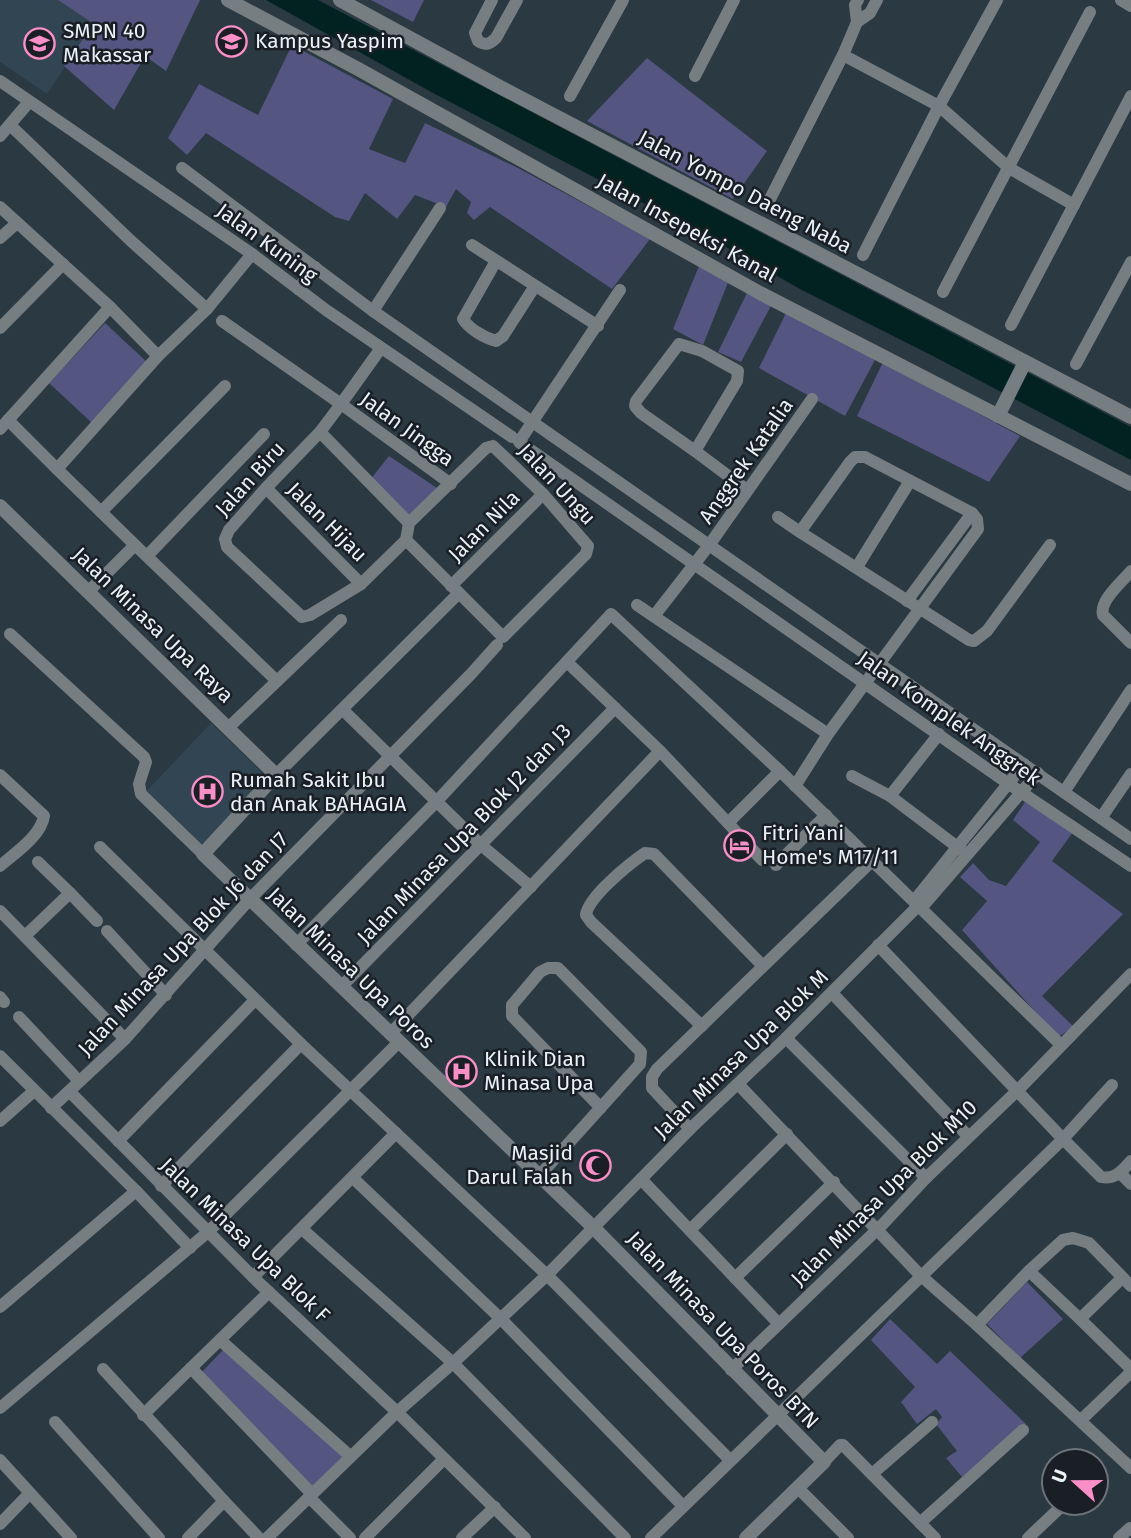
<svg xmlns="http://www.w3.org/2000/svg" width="1131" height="1538" font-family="'Fira Sans',sans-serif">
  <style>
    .built { fill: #314552 }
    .green { fill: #545580 }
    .water { fill: #022222 }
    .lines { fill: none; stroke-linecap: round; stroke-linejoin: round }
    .minor { stroke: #767e81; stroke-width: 12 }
    .tertiary { stroke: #767e81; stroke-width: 14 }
    .labels { text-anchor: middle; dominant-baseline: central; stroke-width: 5; stroke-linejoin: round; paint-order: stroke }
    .poi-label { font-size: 21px; fill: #e9f2f8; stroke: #191f24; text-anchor: start }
    .street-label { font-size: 21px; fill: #e9f2f8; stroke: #191f24 }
  </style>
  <rect width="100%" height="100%" fill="#2b3942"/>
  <g class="built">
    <path d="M0 0H58L94 24 47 94 0 62Z"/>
    <path d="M211 723 276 786 202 859 140 798Z"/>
  </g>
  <g class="green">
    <path d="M58 0H200L166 71 145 56 114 110 64 66 94 24Z"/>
    <path d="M371 0H424L413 22Z"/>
    <path d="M292 45 393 99 369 149 405 163 425 123 518 168 650 239 612 289 490 207 474 220 467 213 471 202 456 189 446 207 415 195 397 219 365 193 349 221 335 217 206 133 187 155 168 138 199 84 258 115Z"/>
    <path d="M647 58 767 151 733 199 587 121Z"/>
    <path d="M699 266 729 280 703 345 673 329Z"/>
    <path d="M747 293 772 304 741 362 718 352Z"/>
    <path d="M786 313 876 358 845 416 759 368Z"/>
    <path d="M105 323 148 363 92 423 49 383Z"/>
    <path d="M883 362 1020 436 989 482 857 416Z"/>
    <path d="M389 456 437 488 403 524 366 485Z"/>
    <path d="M1025 802 1073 832 1052 861 1123 914 1042 996 1074 1027 1058 1037 962 930 987 901 960 877 973 863 989 880 1006 886 1040 842 1013 820Z"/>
    <path d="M1027 1282 1063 1319 1020 1358 987 1324Z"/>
    <path d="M890 1319 937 1364 950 1351 1026 1424 962 1477 946 1458 957 1451 936 1424 942 1417 936 1409 917 1424 901 1402 915 1387 871 1340Z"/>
    <path d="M223 1350 345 1456 306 1495 195 1379Z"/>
  </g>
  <path class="water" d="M266 0H318L1131 427V460L929 354 800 289 710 238 433 93Z"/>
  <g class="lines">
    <g class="minor">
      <path d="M492 0 475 33 478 41C486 46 490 44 496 38L517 0"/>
      <path d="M1121 0 1131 6"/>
      <path d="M857 22 870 13 877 0"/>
      <path d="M843 55 939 106 1009 168 1074 205"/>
      <path d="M695 76 734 0"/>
      <path d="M0 81 252 254 326 310 512 437"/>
      <path d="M570 96 623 0"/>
      <path d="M10 125 130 240 207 309"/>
      <path d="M0 136 29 102"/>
      <path d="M182 168 373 311 1131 839"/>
      <path d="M767 205 843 55 857 22 855 5 858 0"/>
      <path d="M0 207 110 307 158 356"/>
      <path d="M0 238 17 223"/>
      <path d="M472 245 598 326"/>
      <path d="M863 255 939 106 997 0"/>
      <path d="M496 261 463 319C469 329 485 338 496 341L503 336 535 286"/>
      <path d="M298 289 315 267"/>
      <path d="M620 290 519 442 1009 784 1131 866"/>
      <path d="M943 292 1090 12"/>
      <path d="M373 311 440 208"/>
      <path d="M222 321 341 404 320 432 266 488 229 530 225 539 227 547 302 617 310 615 361 584 406 540"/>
      <path d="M1011 325 1131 96"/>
      <path d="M0 328 63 264"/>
      <path d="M381 348 341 404 451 484"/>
      <path d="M1076 364 1131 262"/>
      <path d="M8 420 57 469 158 356 207 309 252 254"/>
      <path d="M0 429 110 307"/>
      <path d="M320 432 409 523"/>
      <path d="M493 446 543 494 588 546 586 554 503 637 406 540 409 523 486 448Z"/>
      <path d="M695 451 641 413 635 406 636 401 679 344 702 351 738 371 737 381 695 451 747 490"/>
      <path d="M57 469 135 545"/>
      <path d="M266 488 361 584"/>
      <path d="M101 512 225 386"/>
      <path d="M778 517 800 532"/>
      <path d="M147 556 264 434"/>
      <path d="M857 567 910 481"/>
      <path d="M1131 571C1122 582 1099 601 1103 615L1131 643"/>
      <path d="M451 586 543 494"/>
      <path d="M88 592 135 545 277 681"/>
      <path d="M907 601 972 513"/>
      <path d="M637 605 828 734"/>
      <path d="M654 616 710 544 812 399"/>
      <path d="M10 634 144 757 146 762 139 784 141 794 203 854"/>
      <path d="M567 662 660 751 728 823 780 771 1061 1045"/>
      <path d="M343 710 481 845 531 887"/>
      <path d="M229 727 341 620"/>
      <path d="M0 775 44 816C41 836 15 853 0 866"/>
      <path d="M276 775 459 593"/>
      <path d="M852 776 890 796 964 852"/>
      <path d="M795 786 828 734 978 529 977 519 972 513 865 457H855L850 462 800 532 969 640 974 641 987 631 1050 545"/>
      <path d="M1064 792 1131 690"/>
      <path d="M890 796 939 734"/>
      <path d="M1101 818 1131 774"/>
      <path d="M728 823 762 860"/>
      <path d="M100 847 301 1044 547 1275 730 1460"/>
      <path d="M38 862 70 893"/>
      <path d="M776 865 826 815"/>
      <path d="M914 901 1024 764"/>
      <path d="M0 911 125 1039"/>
      <path d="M107 931 166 995"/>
      <path d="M25 936 70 893 97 921"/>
      <path d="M296 945 437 801 611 614 780 771"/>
      <path d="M341 987 615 708"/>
      <path d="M832 993 968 1136"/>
      <path d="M0 997 4 1002"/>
      <path d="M19 1017 79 1081"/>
      <path d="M702 1026 591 922 586 915C588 897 629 864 645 853L654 854 763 966"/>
      <path d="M390 1034 660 751"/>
      <path d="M786 1038 926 1178"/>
      <path d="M0 1056 136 1191 0 1307"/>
      <path d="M738 1084 920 1275 977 1325 1131 1468"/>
      <path d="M1112 1085 1063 1139 1101 1177C1115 1180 1123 1170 1131 1161"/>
      <path d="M70 1092 257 1281 397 1412 267 1538"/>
      <path d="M51 1108 125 1039 249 900 471 674 497 645"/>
      <path d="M0 1121 34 1091"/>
      <path d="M690 1129 652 1088V1077L657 1069 871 862"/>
      <path d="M118 1141 255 1000"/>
      <path d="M1120 1173 1131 1184"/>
      <path d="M540 1175 640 1064 641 1052 558 968H548L540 972 512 1005V1016L601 1108"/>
      <path d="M353 1178 501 1319 683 1506"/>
      <path d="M641 1179 779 1324 731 1370"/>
      <path d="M161 1186 301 1044"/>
      <path d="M136 1191 190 1248"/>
      <path d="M302 1229 453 1363 625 1538"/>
      <path d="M690 1230 787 1134"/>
      <path d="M1029 1271 1080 1319"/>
      <path d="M253 1277 396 1133"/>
      <path d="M735 1278 834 1182"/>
      <path d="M1122 1278 1080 1319 1131 1369"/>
      <path d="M779 1324 883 1224 926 1178 1018 1090 1131 974"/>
      <path d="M977 1325 1029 1271 1063 1240 1073 1238 1089 1243 1131 1286"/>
      <path d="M220 1340 350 1456"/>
      <path d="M191 1368 269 1292"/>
      <path d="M103 1369 224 1501 188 1538"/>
      <path d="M0 1408 208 1232 399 1042"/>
      <path d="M143 1415 191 1368 312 1494"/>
      <path d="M1081 1420 1131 1372"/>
      <path d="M55 1422 159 1538"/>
      <path d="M0 1460 71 1538"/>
      <path d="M824 1462 840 1445H843L935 1538"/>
      <path d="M872 1474 932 1422"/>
      <path d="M798 1488 848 1538"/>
      <path d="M310 1498 350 1538"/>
      <path d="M224 1501 259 1538"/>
      <path d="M920 1523 1023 1430"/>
      <path d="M0 1524 29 1494"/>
      <path d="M365 1538 444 1459"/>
      <path d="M462 1538 495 1507"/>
      <path d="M525 1538 397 1412 453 1363 547 1275 690 1129 786 1038 915 909 922 907 1038 773"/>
      <path d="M651 1538 1063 1139 878 945"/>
      <path d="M1028 1538 1065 1503"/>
      <path d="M1119 1538 1130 1528"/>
    </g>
    <g class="tertiary">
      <path d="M228 0 360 70 760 293 1131 484"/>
      <path d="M340 0 500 87 1131 417"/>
      <path d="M998 416 1025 362"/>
      <path d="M0 506 276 775 203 854 593 1227 824 1462 746 1538"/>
    </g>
  </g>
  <defs>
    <symbol id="university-ring" viewBox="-11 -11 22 22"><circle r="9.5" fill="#191f24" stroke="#fa8fc8" stroke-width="1.5"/><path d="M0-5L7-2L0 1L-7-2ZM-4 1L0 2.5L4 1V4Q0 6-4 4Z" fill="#fa8fc8"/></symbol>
    <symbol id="school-ring" viewBox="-11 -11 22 22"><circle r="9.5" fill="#191f24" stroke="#fa8fc8" stroke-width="1.5"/><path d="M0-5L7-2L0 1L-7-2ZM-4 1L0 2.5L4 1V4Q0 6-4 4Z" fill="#fa8fc8"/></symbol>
    <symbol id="hospital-ring" viewBox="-11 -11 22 22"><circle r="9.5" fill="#191f24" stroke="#fa8fc8" stroke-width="1.5"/><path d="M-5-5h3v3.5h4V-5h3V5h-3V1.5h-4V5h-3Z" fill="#fa8fc8"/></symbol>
    <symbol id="hotel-ring" viewBox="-11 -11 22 22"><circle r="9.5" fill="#191f24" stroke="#fa8fc8" stroke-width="1.5"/><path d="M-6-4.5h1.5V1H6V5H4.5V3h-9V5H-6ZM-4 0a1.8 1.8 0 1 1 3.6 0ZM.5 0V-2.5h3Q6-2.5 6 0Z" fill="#fa8fc8"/></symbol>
    <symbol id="mosque-ring" viewBox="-11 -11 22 22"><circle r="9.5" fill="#191f24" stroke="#fa8fc8" stroke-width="1.5"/><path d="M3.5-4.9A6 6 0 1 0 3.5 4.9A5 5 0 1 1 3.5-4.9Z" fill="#fa8fc8"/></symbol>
  </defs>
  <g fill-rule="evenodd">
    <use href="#university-ring" x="214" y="24" width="35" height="35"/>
    <use href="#school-ring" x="22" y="26" width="35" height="35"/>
    <use href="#hospital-ring" x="190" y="774" width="35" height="35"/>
    <use href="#hotel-ring" x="722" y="828" width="35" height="35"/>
    <use href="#hospital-ring" x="444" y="1054" width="35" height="35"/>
    <use href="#mosque-ring" x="578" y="1148" width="35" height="35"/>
  </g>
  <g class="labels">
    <g class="poi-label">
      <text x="63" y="31">SMPN 40<tspan x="63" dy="24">Makassar</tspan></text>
      <text x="255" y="41">Kampus Yaspim</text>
      <text x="230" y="780">Rumah Sakit Ibu<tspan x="230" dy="24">dan Anak BAHAGIA</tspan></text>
      <text x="762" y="833">Fitri Yani<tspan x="762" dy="24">Home's M17/11</tspan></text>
      <text x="484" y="1059">Klinik Dian<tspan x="484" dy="24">Minasa Upa</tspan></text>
      <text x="573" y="1153" text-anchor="end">Masjid<tspan x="573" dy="24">Darul Falah</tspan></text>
    </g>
    <g class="street-label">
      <text transform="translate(745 192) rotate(28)">Jalan Yompo Daeng Naba</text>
      <text transform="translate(687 228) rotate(29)">Jalan Insepeksi Kanal</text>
      <text transform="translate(267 243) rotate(36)">Jalan Kuning</text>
      <text transform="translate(407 429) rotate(36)">Jalan Jingga</text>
      <text transform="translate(746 461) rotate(-55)">Anggrek Katalia</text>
      <text transform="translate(250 479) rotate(-48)">Jalan Biru</text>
      <text transform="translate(557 484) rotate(47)">Jalan Ungu</text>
      <text transform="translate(327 522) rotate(45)">Jalan Hijau</text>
      <text transform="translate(484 526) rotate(-45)">Jalan Nila</text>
      <text transform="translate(153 625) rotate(44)">Jalan Minasa Upa Raya</text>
      <text transform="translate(949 718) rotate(35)">Jalan Komplek Anggrek</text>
      <text transform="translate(464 834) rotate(-46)">Jalan Minasa Upa Blok J2 dan J3</text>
      <text transform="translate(183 944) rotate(-47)">Jalan Minasa Upa Blok J6 dan J7</text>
      <text transform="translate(351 968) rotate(44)">Jalan Minasa Upa Poros</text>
      <text transform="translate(741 1054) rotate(-44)">Jalan Minasa Upa Blok M</text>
      <text transform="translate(884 1193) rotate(-45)">Jalan Minasa Upa Blok M10</text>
      <text transform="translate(245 1240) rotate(44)">Jalan Minasa Upa Blok F</text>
      <text transform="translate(723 1330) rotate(46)">Jalan Minasa Upa Poros BTN</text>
    </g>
  </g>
  <g transform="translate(1075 1482) rotate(291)"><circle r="33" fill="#191f24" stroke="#6c7379" stroke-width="2"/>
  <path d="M0-5L12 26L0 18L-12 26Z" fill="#fa8fc8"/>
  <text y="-10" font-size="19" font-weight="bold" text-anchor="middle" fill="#e9f2f8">U</text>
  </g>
</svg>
